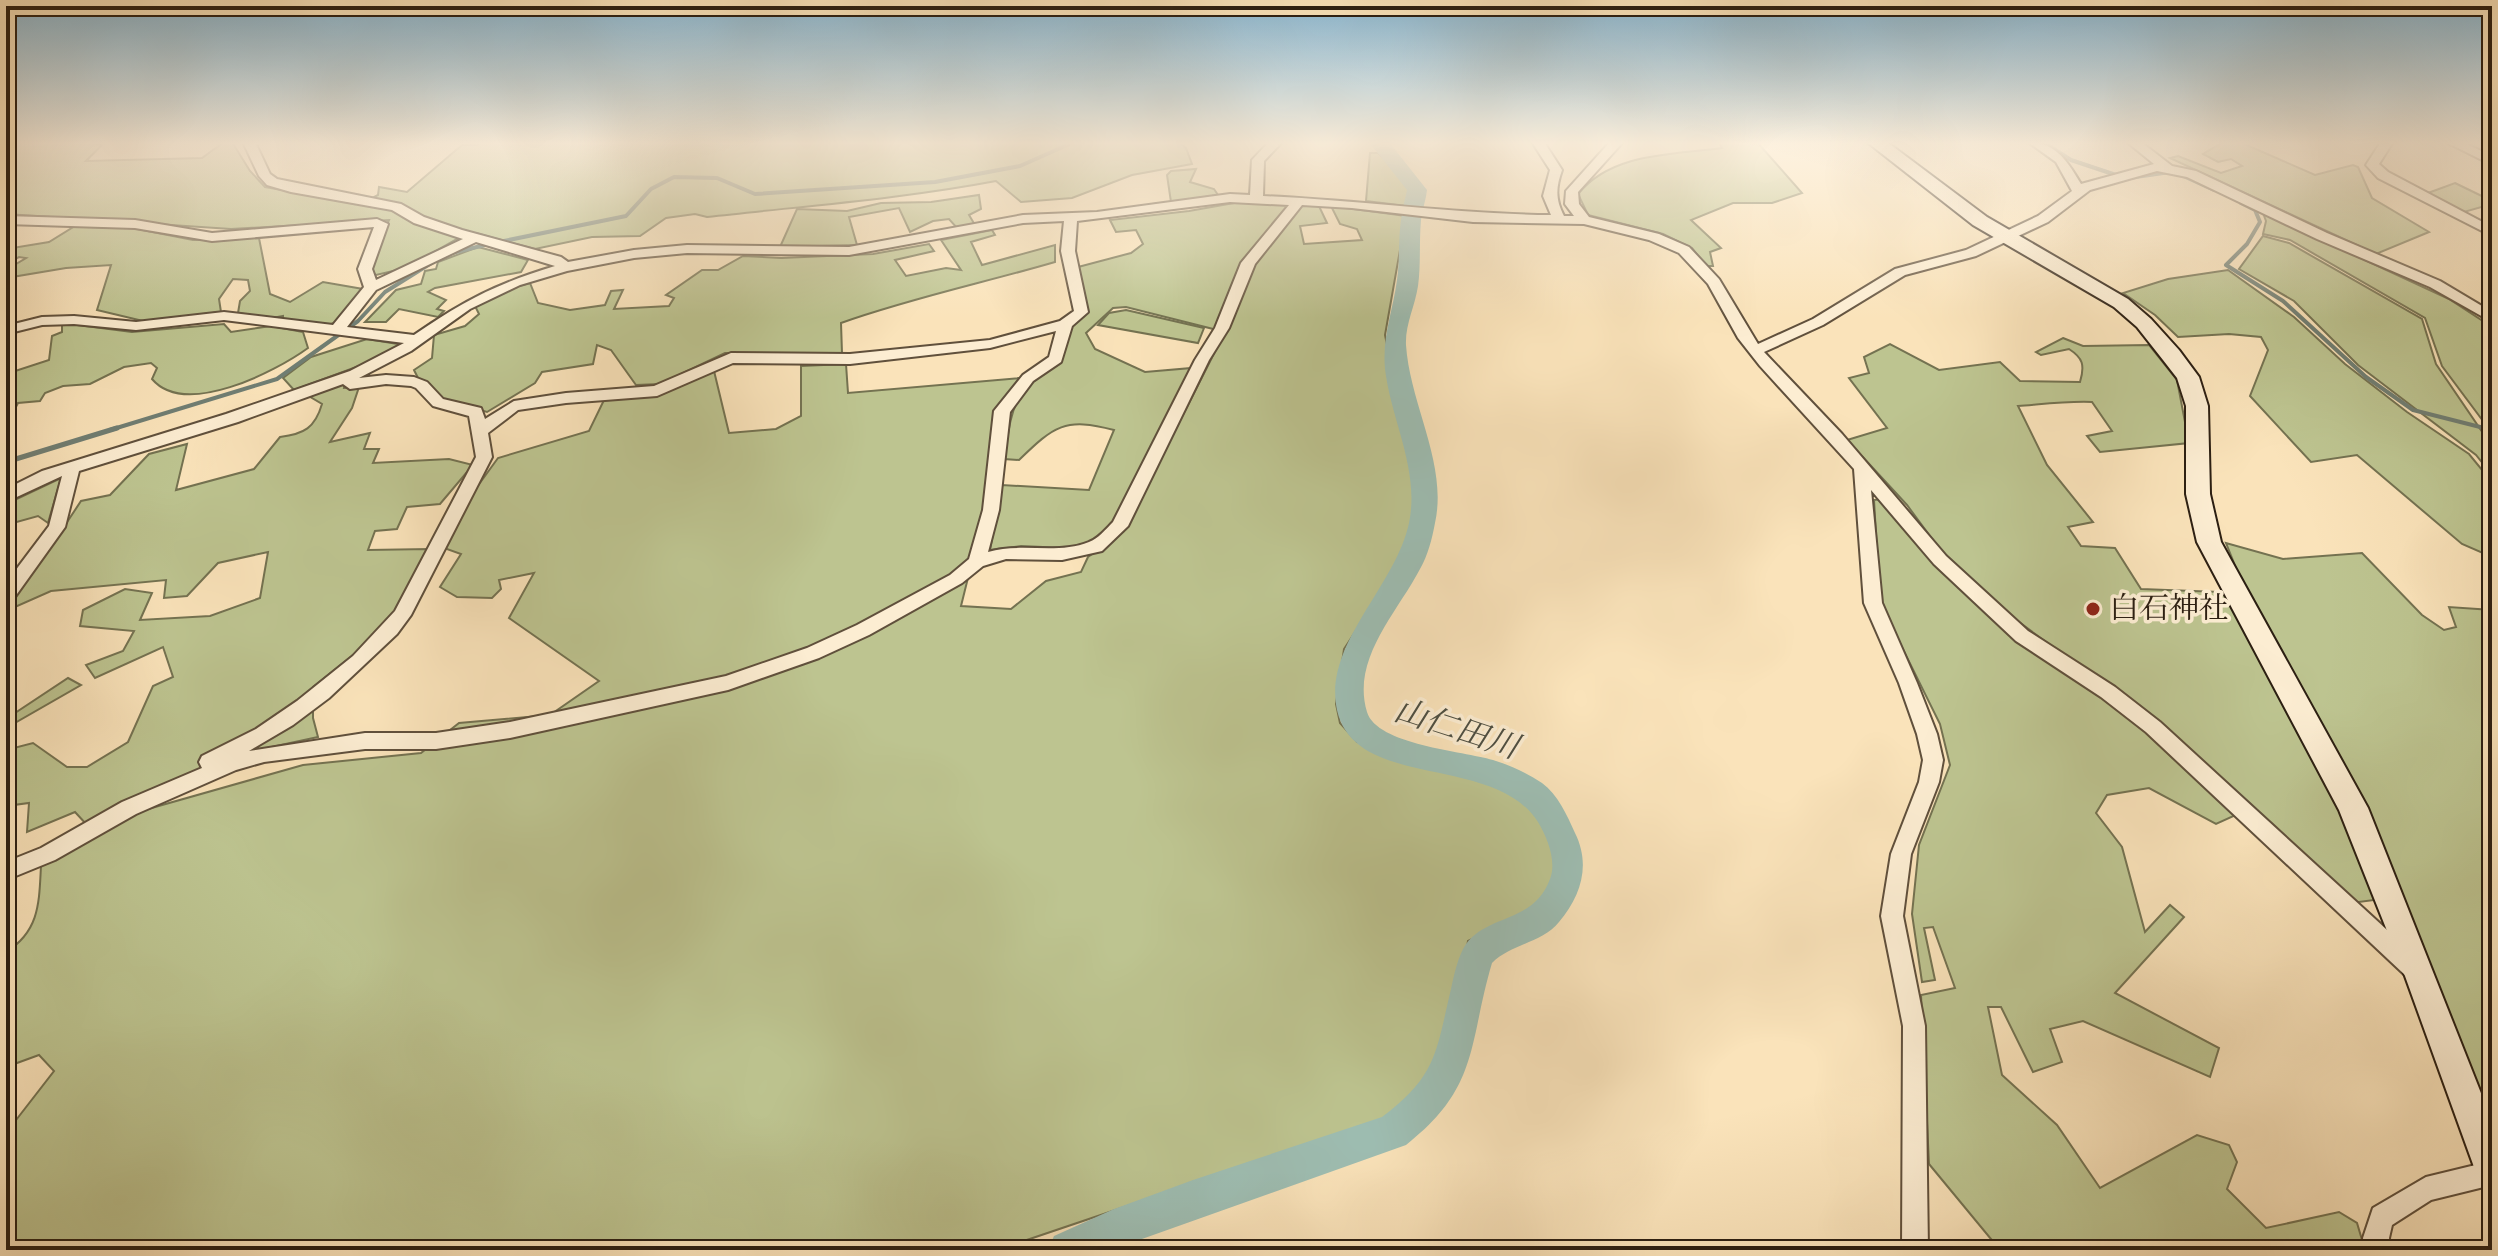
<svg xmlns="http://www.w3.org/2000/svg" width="2498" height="1256" font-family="'IM FELL DW Pica','Noto Serif JP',serif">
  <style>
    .green { fill: #bdc490; stroke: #747251; stroke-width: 2 }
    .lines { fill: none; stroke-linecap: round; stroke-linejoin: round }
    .stream-far1 { stroke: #707e73; stroke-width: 4 }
    .stream { stroke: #707e73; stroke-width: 5 }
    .river { fill: #9ebeb3; fill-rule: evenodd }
    .street-casing { stroke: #60503c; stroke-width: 4 }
    .secondary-casing { stroke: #2c1f12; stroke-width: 4 }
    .street { fill: #fcedd2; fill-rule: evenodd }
    .secondary { fill: #fcedd2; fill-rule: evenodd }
    .poi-dot { fill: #8f2418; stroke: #fcedd2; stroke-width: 3 }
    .labels { text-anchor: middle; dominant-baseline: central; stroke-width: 7; stroke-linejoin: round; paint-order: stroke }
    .poi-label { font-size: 30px; fill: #2c1f12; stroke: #fcedd2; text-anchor: start }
    .water-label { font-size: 32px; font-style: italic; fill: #4e4f42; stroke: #fcedd2 }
  </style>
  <rect width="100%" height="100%" fill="#fae3ba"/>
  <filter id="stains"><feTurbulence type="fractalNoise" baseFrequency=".0025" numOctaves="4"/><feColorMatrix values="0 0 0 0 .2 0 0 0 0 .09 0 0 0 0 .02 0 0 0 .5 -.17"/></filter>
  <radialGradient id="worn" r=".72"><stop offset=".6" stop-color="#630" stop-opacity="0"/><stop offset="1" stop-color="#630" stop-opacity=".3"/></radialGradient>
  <g class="green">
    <path d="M6 142 103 144 86 161 202 158 224 142H232L250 171 265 187 361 204 378 195 379 187 407 192 462 145H477L481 142H1179L1186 148 1192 164 1132 175 1072 198 1021 202 996 181C901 199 804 206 707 217L695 214 666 218 640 236 592 237 535 249 476 233 457 239 406 268 376 275 368 270 389 220 231 229 6 214Z"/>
    <path d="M1719 142H1757L1802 193 1772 203H1733L1691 220 1721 248 1710 252 1713 266H1706L1692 248 1663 234 1588 215 1578 194C1612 152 1673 155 1722 148Z"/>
    <path d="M2223 142H2240L2315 175 2353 165 2358 167 2372 198 2429 232 2376 254 2170 158 2178 156 2221 173 2242 166 2231 159 2218 162 2203 154Z"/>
    <path d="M1370 153H1378L1407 179 1412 190 1407 206 1366 201Z"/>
    <path d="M1196 169 1190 182 1214 189 1218 195 1171 202 1167 175 1171 171Z"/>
    <path d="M2455 183 2492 201V204L2464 212 2428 193Z"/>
    <path d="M979 195 981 209 969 215 975 225 957 228 949 219 933 221 910 232 899 208 849 217 857 245 780 247 797 209 847 211 881 203 931 202Z"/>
    <path d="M1251 200 1318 204 1327 223 1300 226 1304 244 1362 240 1357 229 1340 224 1331 206 1406 216 1385 335 1417 493 1408 539 1393 574 1344 649 1336 704 1340 723 1357 742 1494 784 1522 799 1542 817 1553 845 1561 887 1513 920 1468 941 1457 1010 1432 1071 1394 1116 997 1250H6V1133L54 1071 39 1055 6 1067V952C40 931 39 902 41 866L141 811 303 765 421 753 459 723 550 715 599 681 509 618 534 573 499 580 501 589 492 598 457 597 440 587 461 554 444 548 477 487 498 458 589 431 605 398 661 394 714 371 729 433 776 429 801 416V366L846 364 848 393 1020 378 996 410 985 509 961 606 1011 609 1046 581 1081 572 1088 557 1124 531 1225 332 1126 307 1113 308 1086 333 1095 349 1145 372 1192 368 1113 525 1088 544 1065 548 1021 546 990 550 1002 485 1089 490 1114 430C1065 417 1054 426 1019 460L1004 459C1012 410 1011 390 1059 364L1071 324 1086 313 1078 267 1131 253 1143 244 1136 230 1116 232 1110 220 1189 211Z"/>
    <path d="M2263 213 2449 299 2492 327V433L2442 366 2425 318 2290 240 2263 234 2266 221Z"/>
    <path d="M117 225 193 240 259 238 270 294 290 302 323 282 363 289 336 323 319 326 283 320V316L272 318 238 313 240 301 250 291 248 280 233 279 219 299 221 312 143 321 97 310 111 265 66 268 6 278V270L26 258 19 257 6 264V249L49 242 75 226Z"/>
    <path d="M992 230 995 235 971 242 982 265 1055 245V262C983 283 911 298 841 323L842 353H725L660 384 636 385 611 350 597 345 593 364 542 372 535 383 487 412 433 396 430 384 419 380 414 370 432 358 434 335 465 326 479 314 475 306 507 289 530 283 538 303 570 310 605 305 611 291 623 290 614 309 669 306 674 298 666 295 702 270H718L743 256 781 258 873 254 929 244 934 251 895 260 906 276 946 268 961 270 941 240Z"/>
    <path d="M2263 236 2289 243 2422 319 2436 364 2485 436 2492 440V475L2476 455 2358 365 2294 301 2239 269Z"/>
    <path d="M478 247 528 260 521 272 435 288 428 292 446 300 437 309 444 311 438 317 399 309 386 322H365L396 290 421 284 425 271 436 269 438 262Z"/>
    <path d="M2228 270 2294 317 2345 364 2407 412 2469 454 2492 482V557L2462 544 2357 455 2311 462 2250 396 2268 350 2261 337 2229 334 2178 337 2155 315 2123 293 2168 279Z"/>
    <path d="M1126 310 1204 328 1198 343 1098 325 1109 313Z"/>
    <path d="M62 323 132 332 224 324 231 332 271 326 303 332 308 348C275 372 185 418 152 379L157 368 151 363 124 367 90 384 63 386 45 393 40 401 18 403 6 426V374L49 360 52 336 62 332Z"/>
    <path d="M2063 338 2083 346 2149 345 2177 380 2189 443 2100 452 2087 436 2112 431 2092 402C2066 401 2044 404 2018 406L2047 465 2093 522 2068 527 2081 546 2115 548 2141 589 2246 593 2226 543 2283 559 2362 553 2422 615 2444 630 2456 627 2449 607 2492 610V1121L2397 897 2351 903 2068 658 1997 606 1944 555 1907 505 1847 440 1887 428 1849 378 1869 373 1864 357 1890 344 1939 370 2000 362 2020 381 2080 382C2085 365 2083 358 2069 349L2041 355 2036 352Z"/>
    <path d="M367 339 404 345 378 359 294 390 283 378 311 357Z"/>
    <path d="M345 382 344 388 359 387 352 408 330 442 370 433 364 449H379L373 463 449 459 473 465 440 504 407 507 397 529 375 531 368 550 429 549 387 628 313 687V718L318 737 248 752 87 825 75 812 27 832 29 803 6 806V750L33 743 67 767H87L128 742 153 686 173 677 163 647 95 678 86 665 123 651 134 631 80 626 83 610 125 589 152 593 140 620 210 616 260 598 268 552 218 563 187 596 164 598 166 580 51 591 6 611V601L46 554 81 501 110 495 149 454 187 444 176 490 254 469 280 437C304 434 315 428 322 404L307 395Z"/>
    <path d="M61 478 48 523 38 516 6 525V504Z"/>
    <path d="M1881 499 1943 570 2110 701 2238 814 2216 824 2149 788 2107 795 2096 813 2122 847 2145 932 2170 905 2184 917 2115 993 2219 1048 2210 1077 2083 1021 2050 1029 2062 1062 2033 1072 2001 1007H1988L2002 1075 2057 1125 2100 1188 2197 1135 2229 1145 2237 1162 2227 1189 2266 1228 2339 1212 2357 1223 2365 1250H2000L1929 1164 1921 995 1955 988 1933 927 1924 928 1935 980 1922 982 1912 914 1919 845 1950 765 1940 724 1880 603 1874 500Z"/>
    <path d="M68 678 81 685 6 728V719Z"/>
  </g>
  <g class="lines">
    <g class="stream-far1">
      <path d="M2043 142 2071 160 2119 176"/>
      <path d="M2179 174 2214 190"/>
      <path d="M2129 178 2170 172"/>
      <path d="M2241 203 2255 210 2260 222 2247 244 2226 265 2283 301 2366 377 2413 410 2492 430"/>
      <path d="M499 242 626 216 651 189 674 177 717 178 755 194 935 182 1020 166 1074 142"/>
      <path d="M452 253 489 244"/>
      <path d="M110 430 277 379 358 321 385 292 433 262"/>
    </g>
    <g class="stream">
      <path d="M2484 428 2492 430"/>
      <path d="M6 462 117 428"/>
    </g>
    <path class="river" d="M1369 142H1389L1427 190C1426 200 1422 210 1421 220 1419 242 1421 264 1418 286 1415 306 1405 325 1406 345 1410 405 1448 464 1435 523 1432 539 1428 555 1420 569 1397 613 1351 659 1367 712 1377 745 1463 751 1493 760 1510 765 1527 773 1542 783 1558 795 1567 815 1575 833 1591 865 1581 896 1559 922 1542 943 1511 944 1492 963 1468 1044 1480 1087 1406 1145L1111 1250H1048L1054 1236 1114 1209 1193 1180 1382 1117C1437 1076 1436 1052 1451 989 1454 975 1458 956 1466 944 1488 914 1534 923 1550 879 1557 861 1547 837 1538 822 1494 753 1355 791 1337 710 1323 644 1395 588 1409 523 1420 470 1391 420 1385 369 1382 336 1393 311 1397 280 1400 260 1398 240 1401 220 1402 210 1405 200 1407 190Z"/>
    <defs>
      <g id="street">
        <path d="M243 142H255L270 174 277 179 401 204 424 217 462 230 561 257 568 262 634 250 687 245 849 247 1023 215 1097 212 1230 194 1250 195 1252 160 1269 142H1282L1264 161 1263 196C1358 200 1454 214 1551 215L1543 196 1550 170 1532 142H1544L1562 170C1556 187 1555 199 1564 216H1574L1565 204 1566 191 1610 142H1623L1578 192 1579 204 1589 217 1659 234 1689 247 1719 279 1758 344 1813 319 1895 269 1966 250 2038 216 2072 191 2056 162 2028 142C2056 142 2068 162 2081 184L2154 164 2127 142H2141L2172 166 2196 171 2327 233 2440 281 2492 312V322L2430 287 2317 239 2187 177 2157 171 2090 190 2048 222 1976 256 1905 275 1823 325 1764 352 1842 434 1946 556 2028 631 2115 687 2160 722 2421 961 2424 968 2421 975 2413 978 2405 975 2146 732 2101 697 2016 641 1934 564 1871 490 1882 603 1917 683 1937 734 1943 760 1939 782 1911 854 1903 916 1925 1026 1928 1250H1902L1903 1026 1881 916 1891 854 1919 782 1923 760 1917 734 1899 683 1864 603 1854 469 1760 366 1738 338 1708 284 1679 253 1649 240 1584 224 1473 222 1352 208 1302 205 1255 264 1229 328 1209 360 1128 526 1102 551 1062 560 1006 559 983 566 962 583 869 635 819 658 728 690 510 738 436 749H365L264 762 236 770 136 814 55 860 6 880V862L41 848 122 802 202 768 199 762 202 756 256 729 297 701 353 656 395 611 476 457 469 416 433 406 416 388 411 386 386 384 350 389 343 384 238 422 79 471 65 527 12 601 6 602V583L49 526 62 476 6 502V489L42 471 226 414 350 371 404 343 224 320 136 330 74 324 42 325 6 334V326L42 317 74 316 136 322 224 312 333 325 364 287 358 269 374 227 212 241 135 228 6 224V216L135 220 212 233 377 219 388 224 372 269 376 280 463 239 414 223 392 210 291 192 267 185 259 176ZM1230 202 1289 205 1241 263 1215 328 1195 360 1113 522C1106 529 1098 539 1089 542 1057 555 1021 542 988 552L999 510 1010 412 1033 381 1061 362 1072 326 1088 312 1075 251 1077 221ZM1064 221 1061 251 1074 311 1060 321 990 340 850 354 731 353 654 386 566 393 514 401 485 419 481 408 443 399 427 382 414 377 386 375 359 378 411 351 470 309 520 285 567 271 634 258 687 253 849 255 1023 223ZM476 242 555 266C498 283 463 301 414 335L347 327 376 290ZM1056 331 1049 357 1023 375 994 411 983 510 969 559 950 575 857 625 807 648 726 676 510 722 436 733H365L249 751 293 725 329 698 397 634 411 615 492 457 488 433 518 410 566 403 657 396 733 363 850 364 990 348Z"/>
        <path d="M2381 142H2393L2379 164 2388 172 2492 227V236L2378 178 2366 165Z"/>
        <path d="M2446 142H2462L2492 156V165Z"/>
        <path d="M2492 1161V1185L2431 1200 2392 1225 2389 1238 2390 1250H2364L2363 1238 2373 1208 2426 1177Z"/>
      </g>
      <path id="secondary" d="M1867 142H1887L1987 217 2128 299 2151 319 2179 350 2199 377 2208 406 2210 494 2221 542 2368 808 2492 1121V1185L2480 1179 2474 1167 2405 976 2339 810 2197 542 2186 494V406L2177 378 2163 360 2137 327 2114 307 1973 225Z"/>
    </defs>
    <use href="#street" class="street-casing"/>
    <use href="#secondary" class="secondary-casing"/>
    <use href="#street" class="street"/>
    <use href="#secondary" class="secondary"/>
  </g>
  <linearGradient id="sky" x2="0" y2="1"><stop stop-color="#8ab8d3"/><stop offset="0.45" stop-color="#fdf2e0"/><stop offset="1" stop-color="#fdf2e0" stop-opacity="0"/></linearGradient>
  <rect width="2498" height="318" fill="url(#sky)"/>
  <circle class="poi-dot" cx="2093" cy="609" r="8"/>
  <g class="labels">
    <g class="poi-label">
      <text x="2109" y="609">白石神社</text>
    </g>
    <g class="water-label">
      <text transform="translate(1456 730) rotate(18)">山仁田川</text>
    </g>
  </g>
  <rect width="2498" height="1256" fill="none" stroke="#fae3ba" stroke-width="32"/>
  <rect x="8" y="8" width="2482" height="1240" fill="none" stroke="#2c1f12" stroke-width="4"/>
  <rect x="16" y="16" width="2466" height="1224" fill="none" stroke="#2c1f12" stroke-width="2"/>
  <rect width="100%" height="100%" filter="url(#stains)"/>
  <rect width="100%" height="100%" fill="url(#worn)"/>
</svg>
